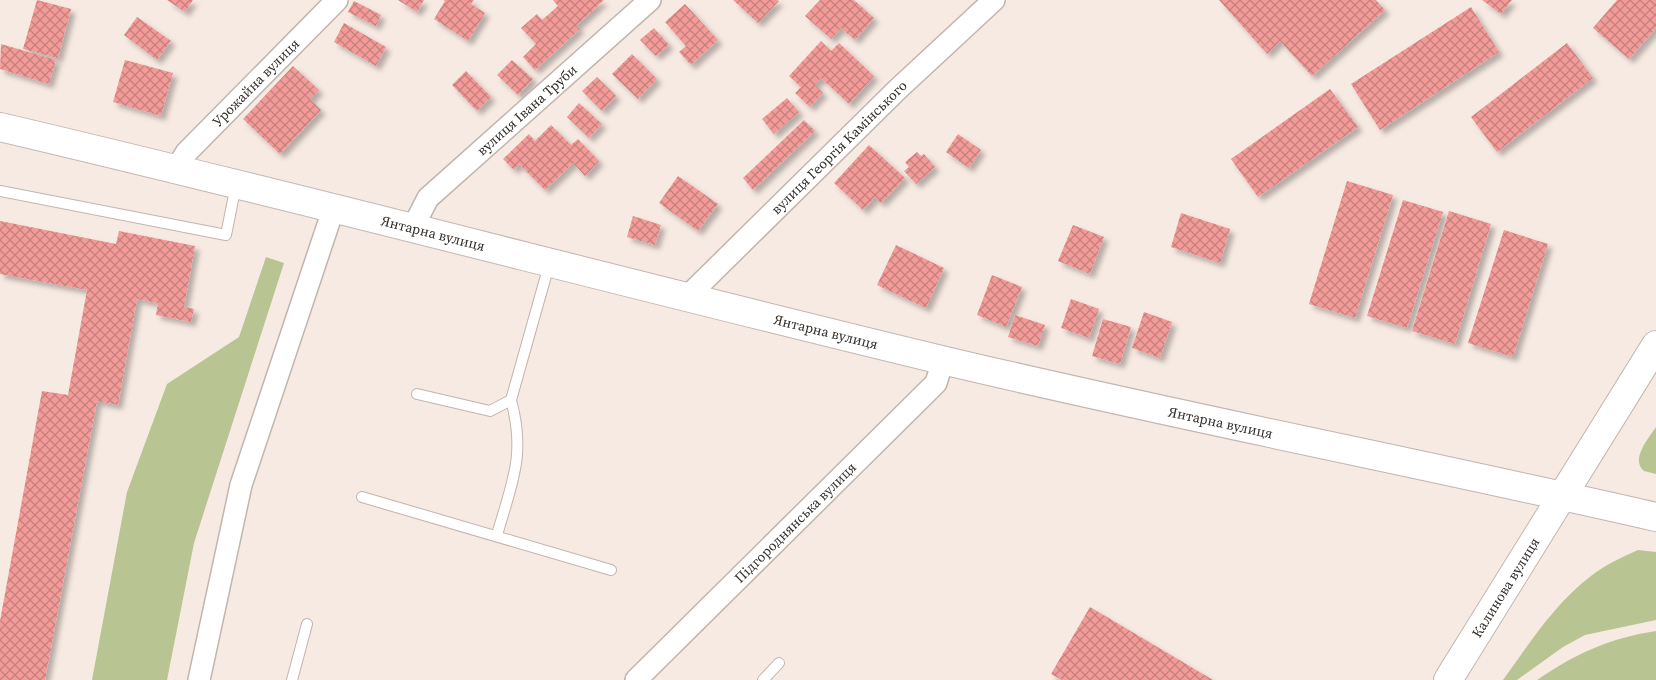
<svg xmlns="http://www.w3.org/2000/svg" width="1656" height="680" font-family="'Source Serif 4',serif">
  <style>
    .green { fill: #b9c493 }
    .building { fill: url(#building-cross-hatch); filter: url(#shadow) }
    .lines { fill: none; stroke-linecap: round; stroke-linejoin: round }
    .lane-casing { stroke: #c1b5ae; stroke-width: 12 }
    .street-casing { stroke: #c1b5ae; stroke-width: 24 }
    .secondary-casing { stroke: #c1b5ae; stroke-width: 30 }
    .lane { stroke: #fff; stroke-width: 10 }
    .street { stroke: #fff; stroke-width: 21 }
    .secondary { stroke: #fff; stroke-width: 28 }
    .labels { text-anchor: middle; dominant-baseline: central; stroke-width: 5; stroke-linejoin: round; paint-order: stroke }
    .street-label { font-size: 14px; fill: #312d2a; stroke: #fff }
  </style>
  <defs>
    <pattern id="building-cross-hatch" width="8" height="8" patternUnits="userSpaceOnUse" patternTransform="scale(1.25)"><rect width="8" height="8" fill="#f39b98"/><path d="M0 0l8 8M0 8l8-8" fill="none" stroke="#c57f7c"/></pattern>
    <filter id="shadow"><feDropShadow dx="4.5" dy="4.5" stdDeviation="2.5" flood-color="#0004"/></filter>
  </defs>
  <rect width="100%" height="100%" fill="#f7eae2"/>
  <g class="green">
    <path d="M266 257 284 263 194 543 167 680H92L127 492 167 384 239 337Z"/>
    <path d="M1656 427V474L1644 471C1630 459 1649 438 1656 427Z"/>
    <path d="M1638 550 1656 552V620L1585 635 1563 647 1517 680H1503C1529 644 1555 603 1591 576 1605 565 1622 557 1638 550Z"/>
    <path d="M1656 631V680H1537C1575 654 1609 638 1656 631Z"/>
  </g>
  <g class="building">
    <path d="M37 0 71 9 58 58 23 49Z"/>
    <path d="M167 0H193L185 12Z"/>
    <path d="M398 0H424L417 12Z"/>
    <path d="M443 0H474L471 4 485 13 468 41 434 19 445 1Z"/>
    <path d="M553 0H604L576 26 580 29 535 70 523 57 536 44 521 28 537 14 542 20 558 6Z"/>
    <path d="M733 0H777L779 1 758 23Z"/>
    <path d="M820 0H854L874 18 855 40 841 28 831 39 805 16Z"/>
    <path d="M1219 0H1376L1385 10 1312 76 1280 41 1267 54Z"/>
    <path d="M1482 0H1512L1501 14Z"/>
    <path d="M1617 0H1656V28L1629 59 1593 28Z"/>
    <path d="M354 1 381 15 376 26 348 12Z"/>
    <path d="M685 4 718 40 691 65 679 52 686 46 665 22Z"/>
    <path d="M1471 7 1499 52 1380 130 1351 84Z"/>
    <path d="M137 17 171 41 157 60 124 35Z"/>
    <path d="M344 23 386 47 376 66 334 42Z"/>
    <path d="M654 28 669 45 656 56 640 40Z"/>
    <path d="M821 41 831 51 839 43 874 76 849 104 821 78 815 85 823 93 810 107 795 93 801 87 789 76Z"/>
    <path d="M1567 43 1593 78 1497 152 1471 117Z"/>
    <path d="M1 44 56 60 49 84 0 69Z"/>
    <path d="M632 54 657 79 638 99 612 74Z"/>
    <path d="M125 60 173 73 161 116 113 102Z"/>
    <path d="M512 60 533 79 518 95 497 75Z"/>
    <path d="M293 66 319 90 310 99 321 110 280 154 243 119Z"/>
    <path d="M466 71 491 97 477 111 452 85Z"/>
    <path d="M597 77 616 96 602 111 582 91Z"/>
    <path d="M1330 89 1358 127 1258 197 1231 159Z"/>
    <path d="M787 98 799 112 774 134 762 119Z"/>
    <path d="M579 103 602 124 589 138 567 117Z"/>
    <path d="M804 120 815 131 753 190 743 178Z"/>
    <path d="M551 125 571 145 578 139 599 161 585 176 573 163 545 190 519 164 514 170 503 159 529 134 535 141Z"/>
    <path d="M958 134 981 150 969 168 946 152Z"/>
    <path d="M869 145 905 178 881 203 875 197 863 210 834 183Z"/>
    <path d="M917 152 921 156 924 154 935 167 916 184 904 171 909 167 905 162Z"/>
    <path d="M678 176 718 204 698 231 659 203Z"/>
    <path d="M1347 181 1393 195 1355 318 1309 304Z"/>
    <path d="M1403 200 1443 212 1407 328 1367 316Z"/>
    <path d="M1449 211 1491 224 1455 344 1412 331Z"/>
    <path d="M1181 213 1230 229 1220 263 1171 247Z"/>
    <path d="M633 216 661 225 655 245 627 237Z"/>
    <path d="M0 221 116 244 119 231 195 246 184 307 194 309 191 322 156 315 158 303 137 299 118 405 97 401 45 680H0V621L42 391 68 395 87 290 0 274Z"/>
    <path d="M1073 225 1104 237 1090 274 1058 261Z"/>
    <path d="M1504 230 1548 244 1513 357 1468 343Z"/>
    <path d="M896 245 944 268 926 308 877 285Z"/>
    <path d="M992 275 1022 287 1006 327 977 315Z"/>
    <path d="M1071 299 1099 309 1089 338 1061 328Z"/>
    <path d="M1144 312 1172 322 1160 358 1132 348Z"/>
    <path d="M1015 315 1045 325 1038 346 1008 337Z"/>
    <path d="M1103 319 1131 327 1120 364 1092 356Z"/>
    <path d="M1090 607 1213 680H1062L1051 674Z"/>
  </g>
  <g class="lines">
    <defs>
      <g id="lane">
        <path d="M0 191 226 235 236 185"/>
        <path d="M417 394 490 411 511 400 549 265"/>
        <path d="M362 497 611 570"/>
        <path d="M497 535C512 482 526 455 511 400"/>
        <path d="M292 680 307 624"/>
        <path d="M763 680 779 663"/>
      </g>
      <g id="street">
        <path id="s1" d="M176 169 186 153 337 0"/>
        <path id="s2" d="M413 227 428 198 650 0"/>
        <path id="s3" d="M688 296 898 89 994 0"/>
        <path d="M199 680 241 485 334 207"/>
        <path id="s4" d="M636 680 936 383 943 360"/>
      </g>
      <g id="secondary">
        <path id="s5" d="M0 127C316 201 630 285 946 361 1182 417 1420 463 1656 517"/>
        <path id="s6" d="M1448 680 1656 345"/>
      </g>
    </defs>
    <use href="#lane" class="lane-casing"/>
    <use href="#street" class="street-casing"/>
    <use href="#secondary" class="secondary-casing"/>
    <use href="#lane" class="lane"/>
    <use href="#street" class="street"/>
    <use href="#secondary" class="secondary"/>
  </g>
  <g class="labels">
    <g class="street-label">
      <text stroke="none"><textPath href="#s1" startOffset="118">Урожайна вулиця</textPath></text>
      <text stroke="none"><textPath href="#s2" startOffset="165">вулиця Івана Труби</textPath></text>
      <text stroke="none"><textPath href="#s3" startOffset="212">вулиця Георгія Камінського</textPath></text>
      <text stroke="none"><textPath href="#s5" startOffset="446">Янтарна вулиця</textPath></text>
      <text stroke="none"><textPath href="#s5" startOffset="851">Янтарна вулиця</textPath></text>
      <text stroke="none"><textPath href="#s5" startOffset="1256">Янтарна вулиця</textPath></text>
      <text stroke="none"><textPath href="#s4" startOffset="224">Підгороднянська вулиця</textPath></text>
      <text stroke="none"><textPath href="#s6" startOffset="109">Калинова вулиця</textPath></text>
    </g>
  </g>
</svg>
